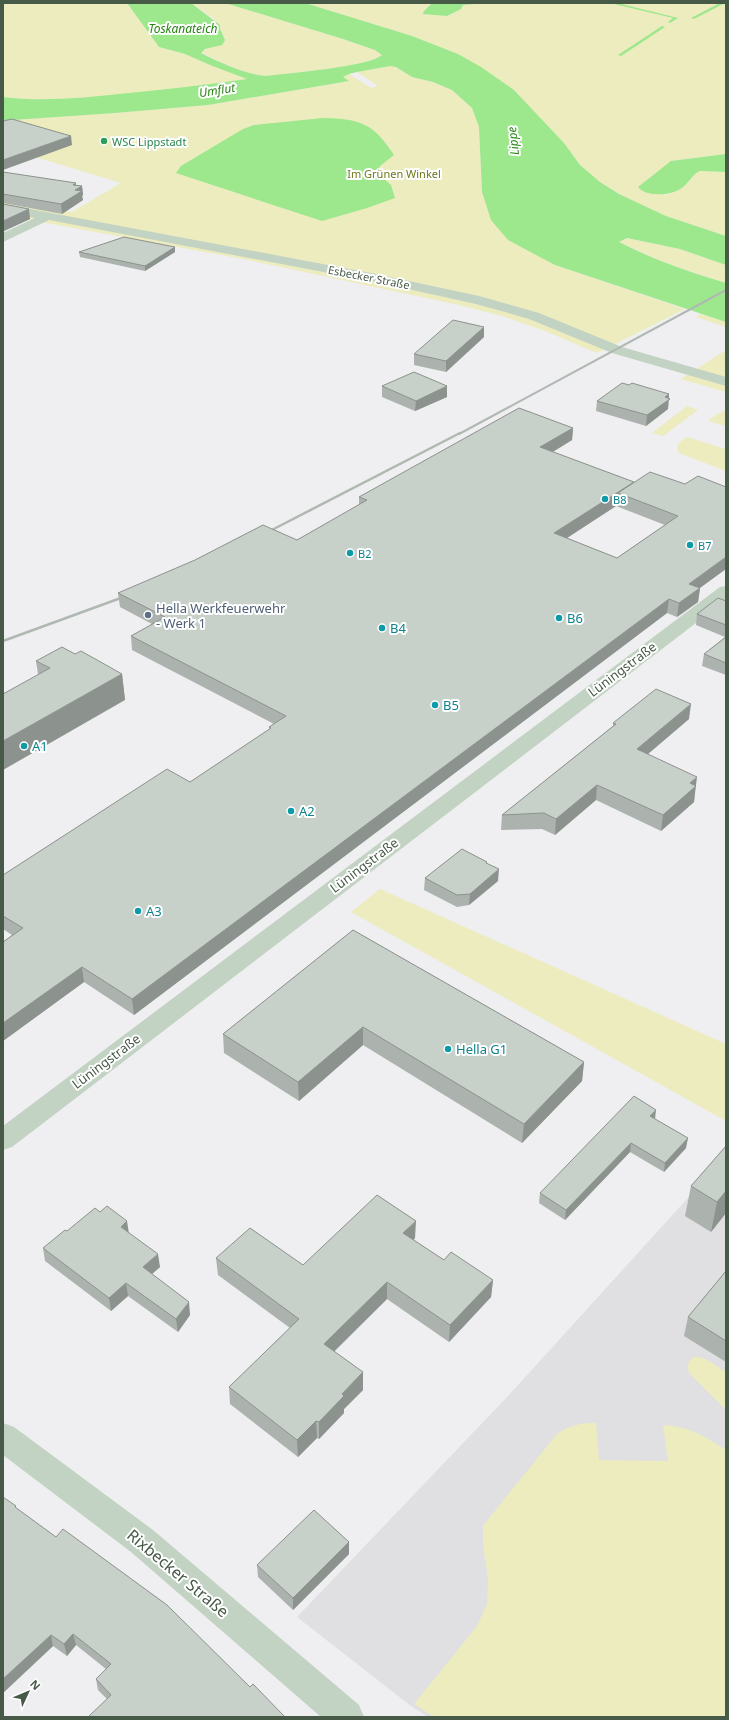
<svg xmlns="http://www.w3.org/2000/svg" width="729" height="1720" font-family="'Noto Sans',sans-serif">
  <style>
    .education { fill: #e0dfe1 }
    .green { fill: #ececbe }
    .water { fill: #9de78d }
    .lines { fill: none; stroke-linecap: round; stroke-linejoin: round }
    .stream { fill: #9de78d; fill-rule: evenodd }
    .minor { fill: #c2d2c3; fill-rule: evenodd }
    .rail-far1 { stroke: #b0b8b2; stroke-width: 2 }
    .rail { stroke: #b0b8b2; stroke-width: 2.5 }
    .wall { fill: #acb3ae; fill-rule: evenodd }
    .shaded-wall { fill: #8c928d }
    .building { fill: #c8d0ca; stroke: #8c928d }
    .leisure-dot { fill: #2e9e5b; stroke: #fff; stroke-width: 1.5 }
    .culture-dot { fill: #0f9aa8; stroke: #fff; stroke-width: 1.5 }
    .service-dot { fill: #5c6f8a; stroke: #fff; stroke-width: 1.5 }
    .labels { text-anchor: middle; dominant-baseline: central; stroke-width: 4; stroke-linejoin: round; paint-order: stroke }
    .far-leisure-label { font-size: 11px; fill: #27864d; stroke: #fff; text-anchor: start }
    .far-park-label { font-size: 11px; fill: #6e781b; stroke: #fff }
    .far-street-label { font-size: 11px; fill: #475a48; stroke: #fff }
    .far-culture-label { font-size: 11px; fill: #0d838f; stroke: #fff; text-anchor: start }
    .far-water-label { font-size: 12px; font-style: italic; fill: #278413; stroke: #fff }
    .service-label { font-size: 13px; fill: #4e5e75; stroke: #fff; text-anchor: start }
    .culture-label { font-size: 13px; fill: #0d838f; stroke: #fff; text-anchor: start }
    .street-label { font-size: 13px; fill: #475a48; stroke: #fff }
    .near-street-label { font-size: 16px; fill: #475a48; stroke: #fff }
  </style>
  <rect width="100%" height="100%" fill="#efeef0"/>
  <path class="education" d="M726 1156V1717H428L411 1706 297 1617 509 1395Z"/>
  <g class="green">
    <path d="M3 3H127L159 47 185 54 210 65 248 79C205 85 162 90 118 95 80 98 41 102 3 97Z"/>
    <path d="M191 3H225L343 39 375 50 382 55C367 67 289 73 266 76 244 74 221 63 201 52L225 39 213 18Z"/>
    <path d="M305 3H432L424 11 447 16 461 9 463 5 471 4 726 3V154L671 161 664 195C673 193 682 189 689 181 692 177 695 173 700 171L726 172V236L666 216 619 194 600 182 580 165 564 143 514 90 458 54 412 36Z"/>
    <path d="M390 66 396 67 412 77 433 82 452 90 472 108 479 127 482 192 555 265 685 309 597 353 545 331 502 316 459 305 243 259 3 215V200L72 212 121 183 9 149 3 124 13 120 115 113 208 105 349 81 342 77 349 74 371 88 378 86 357 72Z"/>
    <path d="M627 238 680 249 726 265V283C689 272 654 259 619 242Z"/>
    <path d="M701 314 726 322V327L696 317Z"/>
    <path d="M726 350V392L681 379Z"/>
    <path d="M687 406 698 410 663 436 652 433Z"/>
    <path d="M726 410V426L708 421 717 414Z"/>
    <path d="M687 437 726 449V471L679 453 677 448 679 443Z"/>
    <path d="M380 889 726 1044V1121L351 912Z"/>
    <path d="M694 1357C706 1356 716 1366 726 1372V1410L690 1374 687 1367 690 1360Z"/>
    <path d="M596 1423 599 1460 668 1461 663 1425C690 1427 705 1436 726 1450V1717H434L414 1704 477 1626 487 1604 488 1579 483 1544V1526L493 1513 557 1434C570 1425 580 1423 596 1423Z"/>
  </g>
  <g class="water">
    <path d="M127 3H191L220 25V29L225 40 222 45 205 49 201 53C221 63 244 74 266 76 288 73 368 67 382 55L375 50 343 39 225 3H305L412 36 458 54 481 67 514 90 564 143 580 165 600 182 619 194 666 216 726 236V265L680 249 627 238 619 242C654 260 689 272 726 283V322L555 265 508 240 491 220 482 192 479 127 472 108 452 90 433 82 412 77 396 67 390 66 357 72 349 74 343 77 349 81 208 105 115 113 13 120 3 124V97C41 102 81 98 119 94 162 90 205 85 247 79L210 65 185 54 159 47Z"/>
    <path d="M432 3H485L463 5 461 9 447 16 423 14 424 11Z"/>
    <path d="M323 118C361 119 373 123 394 155L380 166 377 173 391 185 395 198 367 208 322 221 176 173 181 166 243 129 254 125Z"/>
    <path d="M726 154V172L700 171C695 173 692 177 689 181 680 192 669 195 655 194 650 194 642 192 638 187L671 161Z"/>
  </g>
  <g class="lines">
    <g class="stream">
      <path d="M610 3H617L678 18 670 23 668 22 673 18Z"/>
      <path d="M720 3H725L694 19 691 18Z"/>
      <path d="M662 26 665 27 621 56 618 55Z"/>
    </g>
    <g class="minor">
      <path d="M3 204 376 274 479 296 539 313 622 347 726 377V386L612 353 529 319 476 304 376 282 49 220 3 242V233L35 218 3 212Z"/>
      <path d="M726 586V600L12 1147 3 1150V1126L720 587Z"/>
      <path d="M3 1423 14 1427 153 1530 359 1705 364 1717H321L131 1552 3 1455Z"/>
    </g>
    <path class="rail-far1" d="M459 434 726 290"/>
    <g class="rail">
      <path d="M264 534 460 433"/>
      <path d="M3 641 129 595"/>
    </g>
  </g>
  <g class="wall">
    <path d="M3 172 82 186 83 195 82 196 83 200 62 214 3 203Z"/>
    <path d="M3 204 30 219 4 231 3 230Z"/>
    <path d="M175 247V252L145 271 80 257 79 252Z"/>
    <path d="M484 337 446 372 414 365V354Z"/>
    <path d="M629 385 669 394 668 409 646 426 596 411 597 401Z"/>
    <path d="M382 386 447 397 415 411 382 397Z"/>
    <path d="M573 428 572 440 553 452 634 482 685 484 700 588 698 602 677 617 667 613 134 1015 84 982 3 1041V942L12 935 3 929V875L190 782 270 729 269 727 274 724 132 650 131 636 152 624 120 607 118 593 297 540 359 505V497ZM616 506 665 525 617 558 567 538Z"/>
    <path d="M726 601V675L702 666 704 654 725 637 696 625 697 614Z"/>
    <path d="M75 654 122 674 125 700 38 674 36 661Z"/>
    <path d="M689 719 648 754 695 786 694 802 661 831 596 800 555 835 542 829 501 830 502 815 613 726V723Z"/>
    <path d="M487 862V863L498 881 469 905 457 907 424 890 425 878Z"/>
    <path d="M353 930 584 1062 582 1081 522 1143 363 1045 299 1101 224 1053 223 1034Z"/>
    <path d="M655 1119 686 1148 664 1172 630 1152 565 1220 539 1203 540 1193Z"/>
    <path d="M726 1146V1213L711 1232 685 1216 691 1186Z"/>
    <path d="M67 1231 129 1233 160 1267 152 1274 190 1315 178 1332 128 1296 111 1311 45 1261 43 1248Z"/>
    <path d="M415 1238 414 1240 444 1260 493 1280 491 1297 449 1342 387 1299 334 1352 363 1372V1390L344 1409V1413L319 1439 317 1438 298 1457 230 1404 229 1387 290 1328 218 1275 216 1258 303 1265Z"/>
    <path d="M726 1271V1362L684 1336 688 1317Z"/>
    <path d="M16 1506V1508L250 1687 285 1717 107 1699 98 1690 96 1679 106 1669 76 1645 67 1656 53 1646 3 1693Z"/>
    <path d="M349 1554 293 1610 258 1577 257 1565Z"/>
  </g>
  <g class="shaded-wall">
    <path d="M71 136 72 145 3 170V160Z"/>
    <path d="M76 183V190L82 186 83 195 82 196 83 200 62 214 61 204 73 185Z"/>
    <path d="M29 209 30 219 4 231 3 221Z"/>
    <path d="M175 247V252L145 271V266Z"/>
    <path d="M484 327V337L446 372V361Z"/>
    <path d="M447 386V397L415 411 416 401Z"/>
    <path d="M669 394 668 409 646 426 647 415 665 397Z"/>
    <path d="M573 428 572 440 539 460 540 447Z"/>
    <path d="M634 482 618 493 616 506 553 547 554 533Z"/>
    <path d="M726 557V569L700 588 698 602 677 617 679 603 689 584Z"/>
    <path d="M669 599 667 613 134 1015 132 999Z"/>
    <path d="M122 674 125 700 3 770V741Z"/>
    <path d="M691 704 689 719 636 764 637 749Z"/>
    <path d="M697 777 694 802 661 831 663 815 690 783Z"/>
    <path d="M597 785 596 800 555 835 556 819Z"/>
    <path d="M499 869 498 881 469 905 470 894Z"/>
    <path d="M82 967 84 982 3 1041V1023Z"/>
    <path d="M363 1027V1045L299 1101 298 1082Z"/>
    <path d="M584 1062 582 1081 522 1143 524 1124Z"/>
    <path d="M656 1110 655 1119 650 1116Z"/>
    <path d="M688 1138 686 1148 664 1172 665 1163Z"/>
    <path d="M631 1143 630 1152 565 1220 566 1210Z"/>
    <path d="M726 1191V1213L711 1232 717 1202Z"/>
    <path d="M127 1221 129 1234 121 1227Z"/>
    <path d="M416 1221 415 1238 403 1250V1233Z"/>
    <path d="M158 1254 160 1267 145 1280 143 1267Z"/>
    <path d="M493 1280 491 1297 449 1342 450 1325Z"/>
    <path d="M387 1282V1299L324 1361V1344Z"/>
    <path d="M126 1283 128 1296 111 1311 109 1298Z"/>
    <path d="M189 1302 190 1315 178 1332 176 1319Z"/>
    <path d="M363 1372V1390L344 1409V1413L319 1439V1422L342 1394Z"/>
    <path d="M316 1421 317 1438 298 1457 297 1440Z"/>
    <path d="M349 1542V1554L293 1610V1598Z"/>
    <path d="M73 1634 76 1645 67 1656 64 1644Z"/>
    <path d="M51 1635 53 1646 3 1693V1679Z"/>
  </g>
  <g class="building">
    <path d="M12 119 71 136 3 160V121Z"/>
    <path d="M3 172 76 183 73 185 82 186 75 190 82 191 61 204 3 194Z"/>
    <path d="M3 204 29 209 3 221Z"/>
    <path d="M124 237 175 247 145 266 79 252Z"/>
    <path d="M453 320 484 327 446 361 414 354Z"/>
    <path d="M414 372 447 386 416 401 382 386Z"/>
    <path d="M622 383 629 385 632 383 669 394 665 397 670 399 647 415 597 401Z"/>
    <path d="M519 408 573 428 540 447 634 482 554 533 617 558 678 516 618 493 650 472 685 484 698 476 726 487V557L689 584 700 588 679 603 669 599 132 999 82 967 3 1023V942L23 928 3 916V875L167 769 190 782 271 728 269 727 286 716 131 636 165 617 118 593 195 560 263 525 297 540 367 500 359 497Z"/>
    <path d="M718 598 726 601V625L697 614Z"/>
    <path d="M726 637V663L704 654Z"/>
    <path d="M62 647 75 654 81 651 122 674 3 741V694L50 668 36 661Z"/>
    <path d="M656 689 691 704 637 749 697 777 690 783 696 786 663 815 597 785 556 819 544 813 502 815 616 724 613 723Z"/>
    <path d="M462 849 487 862 486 863 499 869 470 894 457 895 425 878Z"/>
    <path d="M353 930 584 1062 524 1124 363 1027 298 1082 223 1034Z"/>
    <path d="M634 1096 656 1110 650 1116 688 1138 665 1163 631 1143 566 1210 540 1193Z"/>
    <path d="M726 1146V1191L717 1202 691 1186Z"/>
    <path d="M377 1195 416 1221 403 1233 444 1260 451 1252 493 1280 450 1325 387 1282 324 1344 363 1372 342 1394 344 1396 319 1422 316 1421 297 1440 229 1387 299 1319 216 1258 250 1228 303 1265Z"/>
    <path d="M107 1206 127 1221 121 1227 158 1254 143 1267 189 1302 176 1319 126 1283 109 1298 43 1248 65 1230 67 1231 95 1208 100 1212Z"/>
    <path d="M726 1271V1341L688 1317Z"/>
    <path d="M3 1497 16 1506 15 1507 56 1537 63 1529 167 1605 250 1687 253 1684 285 1717H88L111 1695 96 1679 111 1664 73 1634 64 1644 51 1635 3 1679Z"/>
    <path d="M314 1510 349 1542 293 1598 257 1565Z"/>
  </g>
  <circle class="leisure-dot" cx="104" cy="141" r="4"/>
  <g class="culture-dot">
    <circle cx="605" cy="499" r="4"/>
    <circle cx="690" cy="545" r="4"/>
    <circle cx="350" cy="553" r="4"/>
    <circle cx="559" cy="618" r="4"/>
    <circle cx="382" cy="628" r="4"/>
    <circle cx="435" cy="705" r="4"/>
    <circle cx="24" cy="746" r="4"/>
    <circle cx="291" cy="811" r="4"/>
    <circle cx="138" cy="911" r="4"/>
    <circle cx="448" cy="1049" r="4"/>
  </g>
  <circle class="service-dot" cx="148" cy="615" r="4"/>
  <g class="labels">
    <g class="far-leisure-label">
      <text x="112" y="141">WSC Lippstadt</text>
    </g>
    <g class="far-park-label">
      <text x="394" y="173">Im Grünen Winkel</text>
    </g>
    <g class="far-street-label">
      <text transform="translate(369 277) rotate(11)">Esbecker Straße</text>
    </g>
    <g class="far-culture-label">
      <text x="613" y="499">B8</text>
      <text x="698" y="545">B7</text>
      <text x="358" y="553">B2</text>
    </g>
    <g class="far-water-label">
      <text x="183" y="28">Toskanateich</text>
      <text transform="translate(217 90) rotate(-9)">Umflut</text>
      <text transform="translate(513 141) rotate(-96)">Lippe</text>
    </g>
    <g class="service-label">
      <text x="156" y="608">Hella Werkfeuerwehr<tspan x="156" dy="15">- Werk 1</tspan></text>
    </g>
    <g class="culture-label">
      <text x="567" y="618">B6</text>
      <text x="390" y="628">B4</text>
      <text x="443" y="705">B5</text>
      <text x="32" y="746">A1</text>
      <text x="299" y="811">A2</text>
      <text x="146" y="911">A3</text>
      <text x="456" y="1049">Hella G1</text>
    </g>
    <g class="street-label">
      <text transform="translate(622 669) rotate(-37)">Lüningstraße</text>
      <text transform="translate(364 865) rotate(-37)">Lüningstraße</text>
      <text transform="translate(106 1061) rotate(-37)">Lüningstraße</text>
    </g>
    <g class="near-street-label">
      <text transform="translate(178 1573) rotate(40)">Rixbecker Straße</text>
    </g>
  </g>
  <rect width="729" height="1720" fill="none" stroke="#475a48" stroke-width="8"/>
  <g transform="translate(28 1692) rotate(46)" stroke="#ffffff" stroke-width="3" paint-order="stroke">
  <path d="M0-3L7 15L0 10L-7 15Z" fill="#475a48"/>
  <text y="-6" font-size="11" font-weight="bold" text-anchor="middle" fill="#475a48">N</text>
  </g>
</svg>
